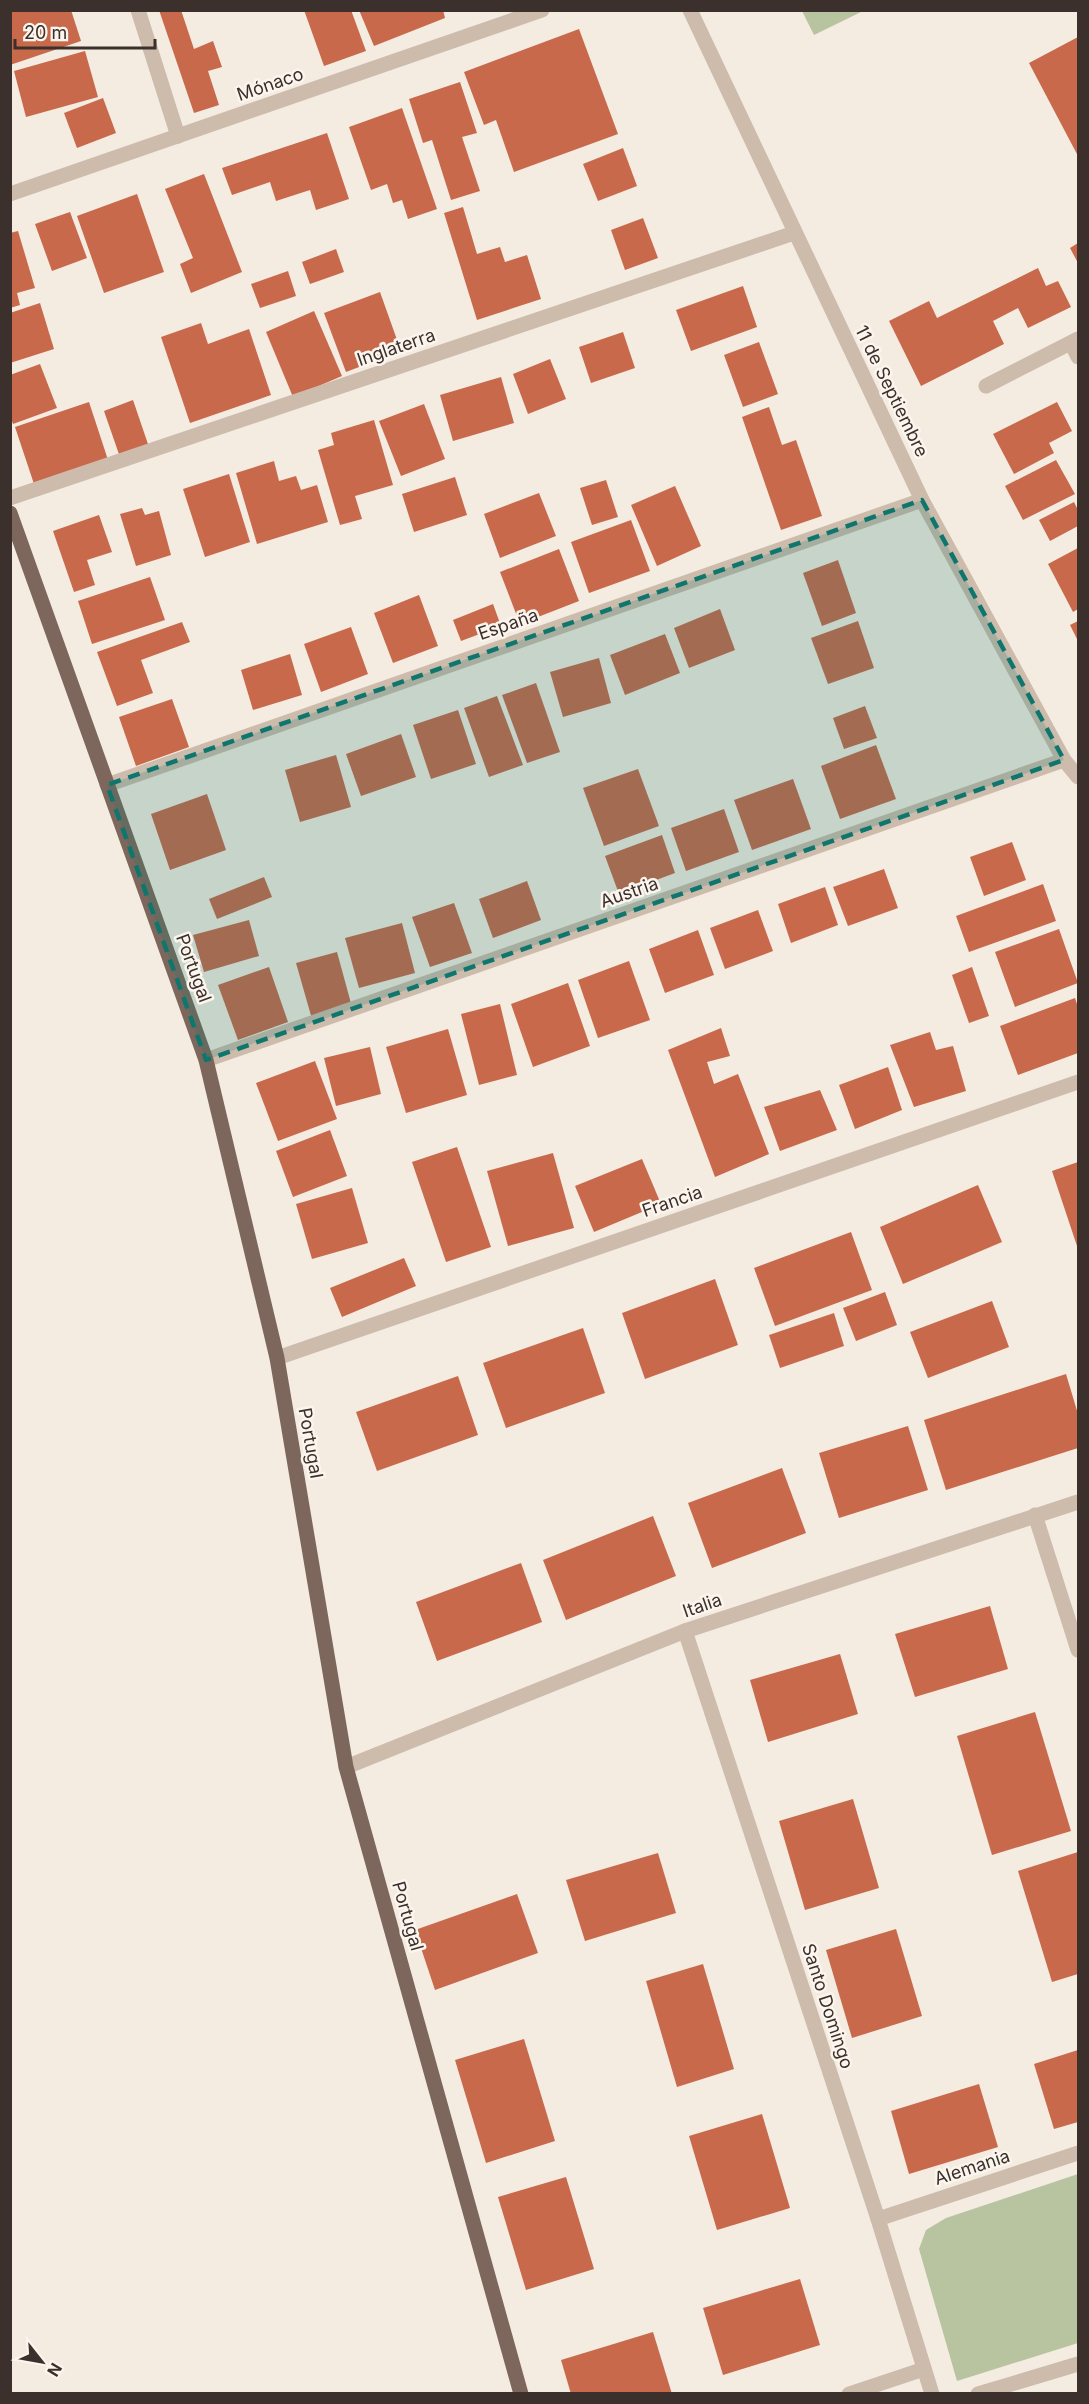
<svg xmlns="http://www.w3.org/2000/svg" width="1089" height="2404" font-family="Inter,sans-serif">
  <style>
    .green { fill: #b8c4a0 }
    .building { fill: #c8694b }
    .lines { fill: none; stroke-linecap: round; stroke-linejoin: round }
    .minor { stroke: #cdbbac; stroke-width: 15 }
    .major { stroke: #7d675c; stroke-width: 15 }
    .marked { fill: #0f766e; fill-opacity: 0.2; stroke: #0f766e; stroke-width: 4.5; stroke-dasharray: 12 8; stroke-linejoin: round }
    .labels { text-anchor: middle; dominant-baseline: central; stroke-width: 5; stroke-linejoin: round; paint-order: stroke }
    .street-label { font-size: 18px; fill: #3b302b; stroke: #fbf5ee }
  </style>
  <rect width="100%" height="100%" fill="#f4ebe1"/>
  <g class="green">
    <path d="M802 11H863L814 35Z"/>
    <path d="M1078 2174V2343L957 2381 919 2249 926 2230 946 2218Z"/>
  </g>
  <g class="building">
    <path d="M10 10H71L81 41 10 65Z"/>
    <path d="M159 10H181L194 49 213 41 222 67 208 71 219 105 194 113Z"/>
    <path d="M304 10H351L366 51 324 66Z"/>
    <path d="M359 10H443L445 18 374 46Z"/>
    <path d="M579 29 618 134 514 172 496 120 484 125 464 72Z"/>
    <path d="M1078 37V156L1029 63Z"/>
    <path d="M85 51 98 97 26 117 14 71Z"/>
    <path d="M460 82 477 133 462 137 480 191 451 200 432 140 423 143 409 99Z"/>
    <path d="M103 98 116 133 77 148 64 113Z"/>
    <path d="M402 108 437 209 408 219 402 200 393 203 387 184 371 190 349 127Z"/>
    <path d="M327 133 349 199 316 210 310 190 276 201 270 182 232 195 222 168Z"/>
    <path d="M623 148 637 186 598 201 583 164Z"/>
    <path d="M204 174 242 272 191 293 180 264 193 258 165 189Z"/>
    <path d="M137 194 164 272 104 293 77 216Z"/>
    <path d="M463 207 477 254 500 247 505 262 527 255 541 299 477 320 444 213Z"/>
    <path d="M70 212 87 258 52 271 35 224Z"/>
    <path d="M643 218 658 258 625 270 611 230Z"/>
    <path d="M18 231 35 288 17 293 20 305 10 308V233Z"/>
    <path d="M1078 243V263L1070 248Z"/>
    <path d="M336 249 344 272 310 284 302 262Z"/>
    <path d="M1038 268 1046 286 1058 281 1071 307 1028 328 1018 308 993 321 1004 344 921 386 889 321 929 301 937 318Z"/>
    <path d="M288 271 296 296 260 308 251 284Z"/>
    <path d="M743 286 757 327 691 351 676 310Z"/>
    <path d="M380 292 401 351 346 372 324 313Z"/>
    <path d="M40 303 54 349 10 363V313Z"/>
    <path d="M314 311 342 376 293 397 266 332Z"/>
    <path d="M201 323 208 344 249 329 271 395 190 423 161 337Z"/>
    <path d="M623 332 635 368 591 383 579 347Z"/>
    <path d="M759 342 778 394 743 407 724 355Z"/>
    <path d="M550 359 566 399 528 414 513 374Z"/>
    <path d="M40 364 57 408 13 424 10 416V375Z"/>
    <path d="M501 377 514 423 453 441 440 395Z"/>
    <path d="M133 400 150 450 121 460 104 411Z"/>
    <path d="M89 402 109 463 35 487 15 427Z"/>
    <path d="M1057 402 1072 431 1049 443 1054 453 1014 474 993 434Z"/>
    <path d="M424 404 445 459 401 476 379 421Z"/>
    <path d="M769 407 782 445 796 440 822 516 781 530 742 417Z"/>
    <path d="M374 420 393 485 355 496 362 519 340 525 318 450 334 445 331 433Z"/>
    <path d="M1056 460 1075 494 1023 520 1005 486Z"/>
    <path d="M274 461 279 481 296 476 301 490 317 485 328 522 257 544 236 473Z"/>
    <path d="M229 474 250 542 205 557 183 489Z"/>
    <path d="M455 477 467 515 414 532 402 494Z"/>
    <path d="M606 480 618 517 592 525 580 488Z"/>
    <path d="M675 486 701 546 657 566 631 505Z"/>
    <path d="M539 493 556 536 500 558 484 514Z"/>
    <path d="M1074 502 1078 510V526L1050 541 1039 520Z"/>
    <path d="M142 508 145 515 159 511 171 555 136 566 120 514Z"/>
    <path d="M99 515 112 552 87 560 95 585 74 592 53 531Z"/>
    <path d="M631 520 650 571 589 593 571 542Z"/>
    <path d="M1078 548V609L1073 612 1048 564Z"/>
    <path d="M559 549 579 601 520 624 500 572Z"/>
    <path d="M838 560 856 613 822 626 803 573Z"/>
    <path d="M150 577 165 620 92 644 78 601Z"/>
    <path d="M419 595 438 646 393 663 374 613Z"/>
    <path d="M493 604 501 626 461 641 453 620Z"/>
    <path d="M720 609 735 650 689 668 674 628Z"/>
    <path d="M858 621 874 668 828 684 811 638Z"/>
    <path d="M1078 621V641L1070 625Z"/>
    <path d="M182 622 190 642 141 660 153 693 117 706 97 652Z"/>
    <path d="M351 627 368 674 321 692 304 644Z"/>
    <path d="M665 634 680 673 625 695 610 655Z"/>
    <path d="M290 654 302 695 253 710 241 670Z"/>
    <path d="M599 658 611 703 563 717 550 672Z"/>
    <path d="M536 683 560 752 527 763 502 695Z"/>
    <path d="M497 696 523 765 489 777 464 708Z"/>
    <path d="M172 699 189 747 136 766 119 717Z"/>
    <path d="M865 706 877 738 844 749 833 718Z"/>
    <path d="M458 710 476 764 431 779 413 725Z"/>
    <path d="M401 734 416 777 361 796 346 754Z"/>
    <path d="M876 745 896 799 840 819 821 766Z"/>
    <path d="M336 755 351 807 300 822 285 770Z"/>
    <path d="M638 769 659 826 604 846 583 788Z"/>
    <path d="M793 779 811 829 752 850 734 800Z"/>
    <path d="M207 794 226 850 170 870 151 814Z"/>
    <path d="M724 809 739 852 686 871 671 828Z"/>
    <path d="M662 835 675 873 619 894 605 856Z"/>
    <path d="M1012 842 1026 880 984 896 970 857Z"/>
    <path d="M884 869 898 908 848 926 833 887Z"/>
    <path d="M264 877 272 897 217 919 209 899Z"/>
    <path d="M527 881 541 920 493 938 479 899Z"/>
    <path d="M1043 884 1056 921 969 952 956 916Z"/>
    <path d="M825 887 838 925 791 943 778 904Z"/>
    <path d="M454 903 472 953 430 967 412 917Z"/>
    <path d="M758 910 773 951 725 969 710 928Z"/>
    <path d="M249 920 259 956 204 972 193 935Z"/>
    <path d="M402 923 415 973 359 988 345 938Z"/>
    <path d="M1059 929 1078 983 1015 1007 995 952Z"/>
    <path d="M698 930 714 975 665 993 649 949Z"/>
    <path d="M337 952 352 1007 312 1019 296 963Z"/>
    <path d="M629 961 650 1020 598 1038 578 980Z"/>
    <path d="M269 967 288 1022 238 1040 218 985Z"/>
    <path d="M972 967 989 1016 969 1023 952 975Z"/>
    <path d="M568 983 590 1046 533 1067 511 1004Z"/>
    <path d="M1075 998 1078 1007V1053L1018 1075 1000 1026Z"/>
    <path d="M500 1004 517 1075 479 1085 461 1014Z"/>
    <path d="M721 1028 730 1056 707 1062 714 1084 738 1074 769 1154 715 1177 668 1050Z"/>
    <path d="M448 1029 467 1095 406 1113 386 1047Z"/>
    <path d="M930 1032 936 1050 953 1046 966 1091 914 1107 890 1045Z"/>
    <path d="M370 1047 381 1094 336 1106 324 1058Z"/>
    <path d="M315 1061 337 1119 278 1141 256 1083Z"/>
    <path d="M888 1067 902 1110 855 1129 839 1085Z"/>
    <path d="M820 1090 837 1130 780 1151 764 1107Z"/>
    <path d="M330 1130 347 1176 293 1197 276 1151Z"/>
    <path d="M457 1147 491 1247 446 1262 412 1162Z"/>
    <path d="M553 1153 574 1228 508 1246 487 1171Z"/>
    <path d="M642 1159 661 1204 594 1232 575 1186Z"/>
    <path d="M1078 1162V1249L1052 1171Z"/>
    <path d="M978 1185 1002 1242 903 1284 880 1227Z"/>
    <path d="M352 1188 368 1243 312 1259 296 1204Z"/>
    <path d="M851 1232 872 1290 775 1326 754 1268Z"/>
    <path d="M404 1258 416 1286 342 1317 330 1288Z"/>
    <path d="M715 1279 738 1345 645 1379 622 1313Z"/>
    <path d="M885 1292 897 1325 856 1341 843 1308Z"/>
    <path d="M992 1301 1009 1347 928 1378 910 1332Z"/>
    <path d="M834 1313 844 1346 780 1368 769 1335Z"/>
    <path d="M583 1328 605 1393 506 1428 483 1363Z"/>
    <path d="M1066 1374 1078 1414V1448L946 1490 924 1420Z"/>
    <path d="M458 1376 478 1435 377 1471 356 1412Z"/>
    <path d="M908 1426 928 1490 839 1518 819 1453Z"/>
    <path d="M782 1468 806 1533 712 1568 688 1503Z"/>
    <path d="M653 1516 676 1576 566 1620 543 1560Z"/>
    <path d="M521 1563 542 1622 437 1661 416 1602Z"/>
    <path d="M990 1606 1008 1669 915 1697 895 1634Z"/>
    <path d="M840 1654 858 1714 768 1742 750 1680Z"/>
    <path d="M1035 1712 1071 1831 992 1855 957 1736Z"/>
    <path d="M853 1799 879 1888 805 1910 779 1821Z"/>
    <path d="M1078 1852V1974L1052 1982 1018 1871Z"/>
    <path d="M658 1853 676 1913 585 1941 566 1880Z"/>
    <path d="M517 1894 538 1953 435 1990 415 1930Z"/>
    <path d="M896 1929 922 2016 852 2038 826 1950Z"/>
    <path d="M703 1964 734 2069 677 2087 646 1981Z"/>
    <path d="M524 2039 555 2141 486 2163 455 2060Z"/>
    <path d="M1078 2050V2122L1054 2129 1034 2064Z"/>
    <path d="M979 2084 998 2147 909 2174 891 2111Z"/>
    <path d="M762 2114 790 2208 717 2230 689 2136Z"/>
    <path d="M566 2177 594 2269 526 2290 498 2197Z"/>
    <path d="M800 2279 820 2345 723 2375 703 2308Z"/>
    <path d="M653 2332 672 2394H571L561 2360Z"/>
  </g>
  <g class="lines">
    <g class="minor">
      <path d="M138 10 178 136"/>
      <path d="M690 10 922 500 1064 760 1078 777"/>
      <path d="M10 194 542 10"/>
      <path d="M1071 343 1078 357"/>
      <path d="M986 386 1078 339"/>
      <path d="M10 498 794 233"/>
      <path d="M107 785 922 500"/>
      <path d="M206 1060 1064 760"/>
      <path d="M277 1358 1078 1082"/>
      <path d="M1035 1515 1078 1650"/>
      <path d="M685 1631 878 2219 932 2394"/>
      <path d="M346 1767 685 1631 1078 1502"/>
      <path d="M878 2219 1078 2153"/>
      <path d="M849 2394 924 2369"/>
      <path d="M978 2394 1078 2364"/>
    </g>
    <path class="major" d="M10 513 206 1060 277 1358 346 1767 521 2394"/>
  </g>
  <path class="marked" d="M922 500 1064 760 206 1060 107 785Z"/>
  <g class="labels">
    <g class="street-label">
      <text transform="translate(270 84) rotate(-19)">Mónaco</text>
      <text transform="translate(396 347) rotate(-19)">Inglaterra</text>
      <text transform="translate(892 391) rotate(64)">11 de Septiembre</text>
      <text transform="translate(508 624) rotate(-19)">España</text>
      <text transform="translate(629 892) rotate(-19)">Austria</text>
      <text transform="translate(194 968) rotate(70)">Portugal</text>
      <text transform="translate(672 1201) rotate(-19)">Francia</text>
      <text transform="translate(311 1443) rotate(80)">Portugal</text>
      <text transform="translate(702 1605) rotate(-19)">Italia</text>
      <text transform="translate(408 1916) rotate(74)">Portugal</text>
      <text transform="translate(828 2006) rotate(72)">Santo Domingo</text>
      <text transform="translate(972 2167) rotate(-18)">Alemania</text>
    </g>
  </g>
  <rect width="1089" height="2404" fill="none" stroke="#3b302b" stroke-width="24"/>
  <g transform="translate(42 2362) rotate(121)" stroke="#fbf5ee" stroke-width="4.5" paint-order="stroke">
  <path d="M0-4.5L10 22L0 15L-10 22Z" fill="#3b302b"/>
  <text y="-9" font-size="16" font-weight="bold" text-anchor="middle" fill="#3b302b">N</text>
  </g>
  <path d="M15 39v9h140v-9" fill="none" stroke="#3b302b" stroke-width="3"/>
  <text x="24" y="39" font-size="18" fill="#3b302b" stroke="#fbf5ee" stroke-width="4.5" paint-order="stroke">20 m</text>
</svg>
